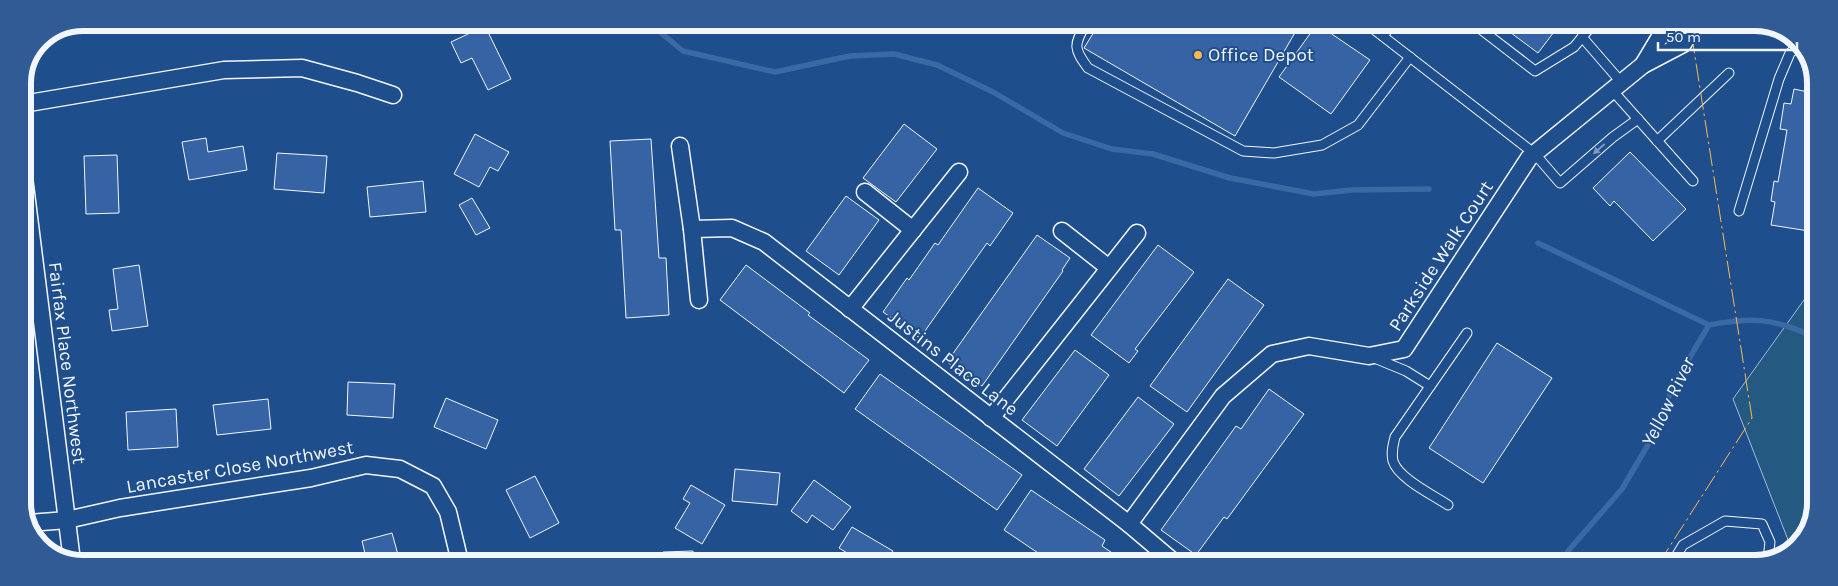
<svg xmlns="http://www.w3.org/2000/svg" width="1838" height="586" font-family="Karla,sans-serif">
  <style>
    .green { fill: #245a82; stroke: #a8bbd7 }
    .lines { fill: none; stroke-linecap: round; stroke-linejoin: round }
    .stream { stroke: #3b69a3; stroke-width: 5.5 }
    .building { fill: #3563a3; stroke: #f2f6ff }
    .service-casing { stroke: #f2f6ff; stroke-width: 11 }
    .minor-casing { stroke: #f2f6ff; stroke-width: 19 }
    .service { stroke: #1f4e8c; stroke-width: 9 }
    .minor { stroke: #1f4e8c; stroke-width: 16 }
    .power { stroke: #ffb74d; stroke-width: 1; stroke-dasharray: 18 4 2.5 4; stroke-linecap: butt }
    .oneway { fill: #7e9ac0 }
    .poi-dot { fill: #ffb74d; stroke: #1f4e8c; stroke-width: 2 }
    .labels { text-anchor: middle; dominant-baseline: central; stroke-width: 4; stroke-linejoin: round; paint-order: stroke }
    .poi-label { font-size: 19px; fill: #f2f6ff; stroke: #1f4e8c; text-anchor: start }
    .street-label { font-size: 19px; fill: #f2f6ff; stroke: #1f4e8c }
    .water-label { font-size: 20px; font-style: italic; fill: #f2f6ff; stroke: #1f4e8c }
    .rim { fill: none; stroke: #f2f6ff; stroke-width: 6 }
  </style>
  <rect width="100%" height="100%" fill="#1f4e8c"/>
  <path class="green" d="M1814 286 1813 518 1792 550 1733 399Z"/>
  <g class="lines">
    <g class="stream">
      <path d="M649 23 683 51 775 72 850 56 894 54 937 65 993 92 1063 133 1112 149 1153 154 1230 178 1314 194 1352 190 1429 189"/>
      <path d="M1538 243 1709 325"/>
      <path d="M1560 563 1569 550 1622 489 1652 438 1674 384 1709 325C1752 317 1774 318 1814 337"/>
    </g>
  </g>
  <g class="building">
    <path d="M84 22 104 23V25L81 27 80 24Z"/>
    <path d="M340 23H353L352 27Z"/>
    <path d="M1099 24H1116L1122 27 1124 24H1300L1235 136 1084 48Z"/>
    <path d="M1317 24 1370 60 1331 114 1279 77Z"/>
    <path d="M1499 24H1560L1538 53Z"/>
    <path d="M485 26 511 79 488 90 472 58 461 63 451 42Z"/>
    <path d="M1811 72 1813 73 1815 79V232L1771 225 1775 202 1771 201 1774 181 1778 182 1787 130 1780 129 1784 103 1791 104 1794 89 1808 92Z"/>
    <path d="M904 124 937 149 896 202 863 178Z"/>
    <path d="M475 134 509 152 498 171 490 167 479 187 454 174Z"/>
    <path d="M206 138 208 152 243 146 247 170 189 180 182 142Z"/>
    <path d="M651 139 659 258H666L669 315 626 318 621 230H615L610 141Z"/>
    <path d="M1630 152 1686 209 1653 241 1614 201 1610 206 1593 188Z"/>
    <path d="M277 153 327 156 324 193 274 189Z"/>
    <path d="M117 155 119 213 86 214 84 156Z"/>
    <path d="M423 181 426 212 370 217 367 187Z"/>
    <path d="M978 188 1013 213 990 246 987 243 920 338 883 312 907 278 909 280 935 243 938 245Z"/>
    <path d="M846 196 879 220 839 275 806 251Z"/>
    <path d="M472 198 490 228 476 235 459 205Z"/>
    <path d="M1037 235 1070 258 1062 270 1063 271 982 386 947 362Z"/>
    <path d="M1158 245 1194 272 1135 349 1138 351 1129 363 1091 335Z"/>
    <path d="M139 265 148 326 112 331 109 310 118 309 113 269Z"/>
    <path d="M746 265 810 313 808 315 869 360 844 393 720 300Z"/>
    <path d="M1228 279 1264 305 1187 412 1150 386Z"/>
    <path d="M1497 343 1552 378 1483 483 1429 448Z"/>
    <path d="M1075 350 1109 375 1057 446 1022 420Z"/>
    <path d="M880 374 1022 475 997 510 855 409Z"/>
    <path d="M348 382 395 384 393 418 347 415Z"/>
    <path d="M1269 389 1304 414 1227 519 1224 517 1196 555 1161 530 1236 426 1241 429Z"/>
    <path d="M1138 397 1174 424 1119 496 1084 469Z"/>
    <path d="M446 398 498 420 486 449 434 427Z"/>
    <path d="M268 399 271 429 217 435 213 405Z"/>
    <path d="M176 409 178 447 128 450 126 412Z"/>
    <path d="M735 469 780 473 777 505 732 501Z"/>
    <path d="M535 476 559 523 530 538 506 490Z"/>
    <path d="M814 480 851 507 833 530 812 515 807 523 791 511Z"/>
    <path d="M691 485 725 505 702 544 675 528 690 503 683 499Z"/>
    <path d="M1031 490 1105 540 1102 546 1127 563H1053L1004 530Z"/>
    <path d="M852 527 893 551 886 562H862L839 548Z"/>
    <path d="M392 533 400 562H367L362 541Z"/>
    <path d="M693 551 694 562H664L663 552Z"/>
  </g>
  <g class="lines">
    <defs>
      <g id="service">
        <path d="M1086 24C1073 45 1074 49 1088 68L1243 151 1274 153 1322 145 1358 125 1410 57"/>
        <path d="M1367 24 1535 154 1560 183 1613 137 1638 119"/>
        <path d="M1474 24 1535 71 1574 47 1593 24"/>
        <path d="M1383 36 1392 24"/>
        <path d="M1582 37 1621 82"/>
        <path d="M1612 90 1693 181"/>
        <path d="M1657 141 1729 73"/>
        <path d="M1739 211 1779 79 1790 53 1799 46 1802 48"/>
        <path d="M1372 357 1406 371 1430 386"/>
        <path d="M1448 505C1433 495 1398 478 1393 461 1391 452 1393 445 1395 437L1467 333"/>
        <path d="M1672 563 1683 545 1725 521 1762 524 1770 542 1768 559"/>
      </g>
      <g id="minor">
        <path d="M1643 65 1667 25"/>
        <path d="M23 104 224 70 302 68 357 83 393 95"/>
        <path d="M680 146 692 229 699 300"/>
        <path d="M23 169 72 561"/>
        <path d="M865 192 913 230"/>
        <path d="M692 229 732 228 764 242 1129 524 1175 563"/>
        <path d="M1062 231 1109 268"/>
        <path d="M850 309 959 172"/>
        <path d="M991 418 1137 233"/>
        <path d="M29 523 67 520 120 508 311 478 366 465 400 469 433 486 448 512 460 562"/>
        <path d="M1129 524 1223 396 1272 354 1309 346 1369 356 1404 349 1529 158 1643 65 1683 44 1695 25"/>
      </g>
    </defs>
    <use href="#service" class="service-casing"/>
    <use href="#minor" class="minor-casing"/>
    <use href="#service" class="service"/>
    <use href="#minor" class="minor"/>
    <path class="power" d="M1659 563 1752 418 1690 25"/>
  </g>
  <defs><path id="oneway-solid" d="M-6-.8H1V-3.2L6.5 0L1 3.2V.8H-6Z" transform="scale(1.25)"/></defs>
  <use class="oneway" href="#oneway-solid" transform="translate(1599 149) rotate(139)"/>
  <circle class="poi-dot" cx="1198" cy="55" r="5"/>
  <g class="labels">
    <g class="poi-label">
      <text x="1208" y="55">Office Depot</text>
    </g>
    <g class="street-label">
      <text transform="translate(1441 256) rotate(-57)">Parkside Walk Court</text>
      <text transform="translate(67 363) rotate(83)">Fairfax Place Northwest</text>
      <text transform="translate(953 363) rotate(38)">Justins Place Lane</text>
      <text transform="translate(240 467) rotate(-10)">Lancaster Close Northwest</text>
    </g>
    <g class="water-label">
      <text transform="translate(1668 402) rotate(-64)">Yellow River</text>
    </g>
  </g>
  <path d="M0 0H1838V586H0ZM83 31H1755A52 52 0 0 1 1807 83V503A52 52 0 0 1 1755 555H83A52 52 0 0 1 31 503V83A52 52 0 0 1 83 31Z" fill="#305b95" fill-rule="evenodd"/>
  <path class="rim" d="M83 31H1755A52 52 0 0 1 1807 83V503A52 52 0 0 1 1755 555H83A52 52 0 0 1 31 503V83A52 52 0 0 1 83 31Z"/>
  <path d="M1658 42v8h139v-8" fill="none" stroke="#f2f6ff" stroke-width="2.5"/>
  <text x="1666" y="42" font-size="15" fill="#f2f6ff" stroke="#1f4e8c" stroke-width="4" paint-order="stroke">50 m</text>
</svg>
